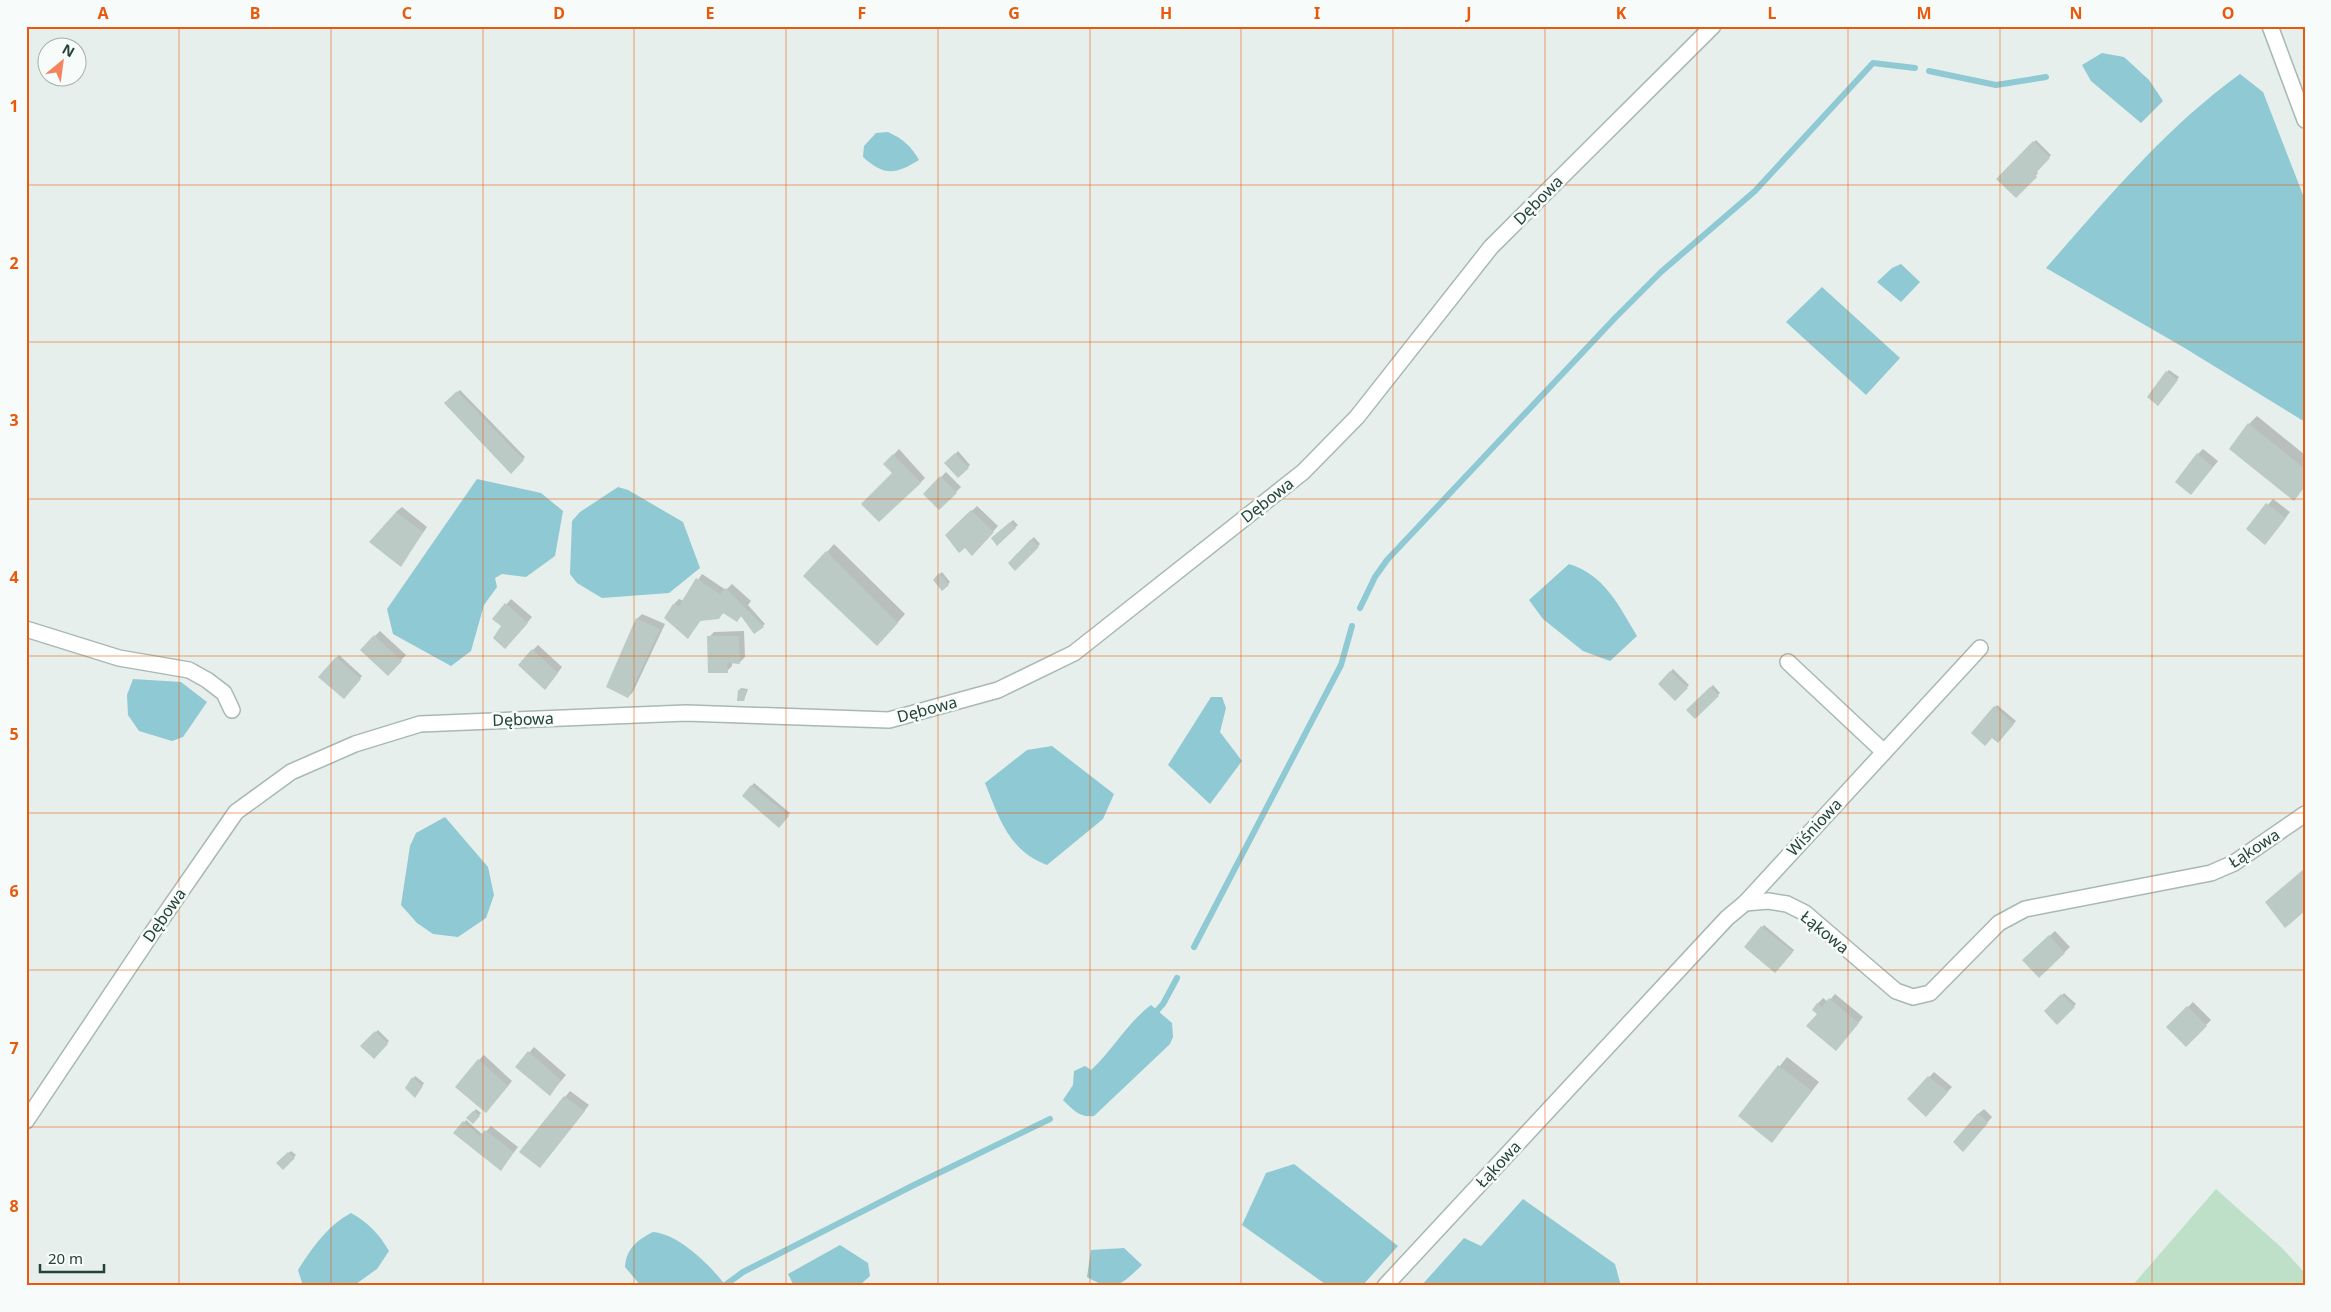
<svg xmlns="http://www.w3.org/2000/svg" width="2331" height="1312" font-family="'Noto Sans',sans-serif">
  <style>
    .green { fill: #bfe0c8 }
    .water { fill: #8ec9d4 }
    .shadow { fill: #0003 }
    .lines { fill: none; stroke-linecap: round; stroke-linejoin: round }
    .stream { stroke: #8ec9d4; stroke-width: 6 }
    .building { fill: #bbcac4 }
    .minor-casing { stroke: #a8b8b2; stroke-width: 18 }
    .minor { stroke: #fff; stroke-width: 15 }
    .grid { fill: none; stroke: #e8590c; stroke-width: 1; stroke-opacity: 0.55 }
    .labels { text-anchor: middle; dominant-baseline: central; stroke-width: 5; stroke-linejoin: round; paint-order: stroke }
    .street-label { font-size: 16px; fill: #24423a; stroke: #f7fbf9 }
    .neatline { fill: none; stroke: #e8590c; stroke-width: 2 }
    .grid-label { font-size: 16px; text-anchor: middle; font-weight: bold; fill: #e8590c }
  </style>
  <rect width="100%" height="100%" fill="#e6efeb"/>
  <path class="green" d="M2216 1189 2282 1248 2305 1273V1286H2132Z"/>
  <g class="water">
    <path d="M2102 53 2124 57 2149 80 2163 101 2141 123 2091 81 2082 65Z"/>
    <path d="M2240 74 2263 92 2305 200V422L2183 347 2046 268C2106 200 2165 128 2240 74Z"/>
    <path d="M888 132C903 139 911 146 919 160 895 175 884 176 863 157L864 146 876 133Z"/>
    <path d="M1901 264 1920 282 1901 302 1877 282 1892 268Z"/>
    <path d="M1822 287 1900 358 1866 395 1786 322Z"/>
    <path d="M477 479 541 493 563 511 555 556 526 577 502 574 495 578 497 587 484 605 471 651 451 666 393 634 387 609Z"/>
    <path d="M618 487 628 490 683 522 700 568 669 593 602 598 577 583 570 574 572 521 580 512Z"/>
    <path d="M1569 564C1605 575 1619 606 1637 636L1610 661 1583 651 1543 619 1529 600Z"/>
    <path d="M133 679 181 682 207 702 183 737 172 741 139 731 128 715 127 695Z"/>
    <path d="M1211 697H1222L1226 708 1220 732 1242 761 1210 804 1168 765Z"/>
    <path d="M1052 746 1114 794 1103 819 1047 865C1009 851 999 818 985 783L1027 750Z"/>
    <path d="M445 817 488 867 494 895 486 918 458 937 433 934 417 923 401 905 410 846 416 833Z"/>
    <path d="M1151 1005 1172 1023 1173 1037 1170 1044 1094 1116C1080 1118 1073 1110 1063 1100L1073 1085 1074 1071 1085 1066 1091 1070C1114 1049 1126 1024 1151 1005Z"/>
    <path d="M1294 1164 1398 1246 1362 1286H1328L1242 1225 1266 1173Z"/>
    <path d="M1523 1199 1615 1264 1621 1286H1421L1464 1238 1481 1246Z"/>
    <path d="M351 1213C369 1223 379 1234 389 1251L377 1269 353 1286H303L298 1270C311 1249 328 1225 351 1213Z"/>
    <path d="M653 1232C679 1234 711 1266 726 1286H641L625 1267C626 1249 637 1240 653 1232Z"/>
    <path d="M840 1245 868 1263 870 1276 861 1284 794 1286 788 1274Z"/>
    <path d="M1124 1248 1142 1265C1121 1285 1114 1293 1087 1277L1091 1250Z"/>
  </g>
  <g class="shadow">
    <path d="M2036 140 2051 155 2036 171 2038 173 2016 196 1998 179Z"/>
    <path d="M2169 370 2179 377 2160 402 2167 372Z"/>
    <path d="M460 390 525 457 511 472 445 403Z"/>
    <path d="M2257 416 2305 455V487L2294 499 2249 424Z"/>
    <path d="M899 449 925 478 920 483 893 473 885 464Z"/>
    <path d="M2203 449 2218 461 2196 488 2198 454Z"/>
    <path d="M958 451 970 465 959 476 946 463Z"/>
    <path d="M946 472 961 487 939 509 925 494Z"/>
    <path d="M2273 499 2290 512 2270 538 2248 529Z"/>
    <path d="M977 506 998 526 977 549 965 546 947 535Z"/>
    <path d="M402 507 427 527 401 565 396 512Z"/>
    <path d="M1013 520 1018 525 997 544 993 538Z"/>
    <path d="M1034 537 1040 544 1015 570 1009 563Z"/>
    <path d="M834 544 905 614 885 637 827 552Z"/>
    <path d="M942 572 950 582 943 589 934 580Z"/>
    <path d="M702 574 726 590 732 584 751 601 748 605 765 624 754 633 742 615 736 621 724 612 718 618 701 620 688 637 674 604 679 599 684 601Z"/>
    <path d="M511 599 532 617 510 643 503 626 494 619Z"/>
    <path d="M642 614 665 624 633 692 628 697 637 619Z"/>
    <path d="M380 631 406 655 388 674 375 636Z"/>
    <path d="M744 631 745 657 740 662H732V666L727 671 709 637 714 632Z"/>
    <path d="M538 645 562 667 550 683 533 650Z"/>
    <path d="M339 655 362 676 344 697 320 676Z"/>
    <path d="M1673 669 1689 685 1675 699 1659 684Z"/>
    <path d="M1713 685 1720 693 1695 717 1688 710Z"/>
    <path d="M741 688 748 689 744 700 739 690Z"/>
    <path d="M1997 705 2016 721 1998 741 1992 736 1972 733Z"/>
    <path d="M754 783 790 813 781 824 744 796Z"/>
    <path d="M1764 925 1794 950 1778 969 1762 927Z"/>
    <path d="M2055 931 2070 947 2039 977 2023 960Z"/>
    <path d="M2064 993 2076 1004 2057 1024 2046 1011Z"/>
    <path d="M1835 994 1863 1017 1841 1044 1813 1009 1823 998 1828 1002Z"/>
    <path d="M2193 1002 2211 1020 2186 1045 2168 1027Z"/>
    <path d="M378 1030 389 1041 374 1058 362 1046Z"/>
    <path d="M534 1047 566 1075 550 1094 517 1067Z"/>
    <path d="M484 1055 512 1081 491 1106 479 1060Z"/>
    <path d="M1787 1057 1819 1082 1772 1141 1740 1116Z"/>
    <path d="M1934 1072 1952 1087 1926 1115 1909 1099Z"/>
    <path d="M415 1076 424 1083 417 1094 406 1088Z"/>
    <path d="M570 1091 589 1105 545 1161 520 1152Z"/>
    <path d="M476 1109 481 1113 473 1122 468 1118Z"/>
    <path d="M1984 1109 1992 1117 1968 1145 1978 1114Z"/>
    <path d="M466 1120 483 1135 491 1126 518 1147 501 1169 455 1133Z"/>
    <path d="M291 1151 296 1155 283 1168 278 1163Z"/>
  </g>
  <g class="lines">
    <g class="stream">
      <path d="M1929 71 1996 85 2046 77"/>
      <path d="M1360 608 1375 577 1387 560 1615 318 1661 272 1755 191 1873 63 1915 68"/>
      <path d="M1194 947 1341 665 1352 626"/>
      <path d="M1153 1015 1163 1004 1177 978"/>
      <path d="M724 1286 743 1272 914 1185 1050 1119"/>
    </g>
  </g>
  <g class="building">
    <path d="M2033 141 2050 158 2035 174 2037 177 2016 198 1996 179Z"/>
    <path d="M2166 371 2178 380 2158 406 2147 397Z"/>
    <path d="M457 391 524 460 511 474 444 403Z"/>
    <path d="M2248 423 2305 469V486L2294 501 2229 449Z"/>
    <path d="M955 453 969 468 958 478 944 463Z"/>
    <path d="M2197 453 2213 467 2191 495 2175 482Z"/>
    <path d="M893 454 921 483 879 522 861 504 892 473 883 464Z"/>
    <path d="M940 476 957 493 939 510 923 494Z"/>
    <path d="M2266 503 2286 518 2265 545 2246 529Z"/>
    <path d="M971 510 994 532 972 556 965 548 959 553 945 535Z"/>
    <path d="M396 512 423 532 401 567 369 542Z"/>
    <path d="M1010 522 1016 528 997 546 991 538Z"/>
    <path d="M1031 539 1039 547 1015 571 1008 563Z"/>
    <path d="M826 551 898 623 877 646 803 576Z"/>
    <path d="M939 573 949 585 942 591 933 580Z"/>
    <path d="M696 578 720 594 726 588 764 627 754 634 741 616 737 622 723 613 719 619 700 621 688 639 664 618 673 604 679 606Z"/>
    <path d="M505 603 528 623 505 649 493 638 501 626 492 619Z"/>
    <path d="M636 618 660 629 628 698 606 687Z"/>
    <path d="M374 635 402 661 388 676 360 650Z"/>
    <path d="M707 636H739L740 664 727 663 728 673H708Z"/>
    <path d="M532 649 558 673 545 690 518 665Z"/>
    <path d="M336 657 361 679 344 699 318 677Z"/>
    <path d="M1670 671 1688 688 1675 701 1658 684Z"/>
    <path d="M1710 687 1719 696 1695 719 1686 710Z"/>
    <path d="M738 690H746L744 701H737Z"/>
    <path d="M1994 706 2014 724 1998 743 1992 738 1985 746 1971 733Z"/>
    <path d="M751 785 789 816 779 828 742 796Z"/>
    <path d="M2305 868V911L2285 928 2265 902Z"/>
    <path d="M1761 926 1793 952 1775 973 1744 947Z"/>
    <path d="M2049 935 2065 953 2039 978 2022 960Z"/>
    <path d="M2061 994 2075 1007 2057 1025 2044 1011Z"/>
    <path d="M1829 998 1859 1023 1836 1051 1806 1026 1817 1014 1812 1010 1817 1003 1822 1007Z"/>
    <path d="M2187 1006 2207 1026 2186 1047 2166 1027Z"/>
    <path d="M375 1031 388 1044 374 1059 360 1046Z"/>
    <path d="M528 1051 561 1080 550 1096 515 1067Z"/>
    <path d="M478 1059 508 1086 486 1113 455 1087Z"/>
    <path d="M1778 1065 1812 1091 1772 1143 1738 1116Z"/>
    <path d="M1928 1076 1948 1092 1926 1117 1907 1099Z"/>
    <path d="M412 1077 423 1086 415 1098 405 1088Z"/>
    <path d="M564 1096 585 1111 540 1168 519 1152Z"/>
    <path d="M473 1111 480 1116 473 1124 466 1118Z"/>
    <path d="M1978 1113 1988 1123 1963 1152 1953 1142Z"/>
    <path d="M463 1121 480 1136 485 1130 514 1152 501 1171 453 1133Z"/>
    <path d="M288 1152 295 1158 283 1170 276 1163Z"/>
  </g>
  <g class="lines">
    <defs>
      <g id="minor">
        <path d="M2270 26 2305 120"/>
        <path d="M26 629 119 658 189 670 207 680 224 693 232 710"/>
        <path d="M1788 662 1884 752"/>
        <path d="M1745 903 1980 648"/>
        <path d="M26 1121 150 936 236 812 291 772 355 744 420 724 686 713 889 720 998 690 1074 653 1303 472 1357 417 1491 247 1713 26"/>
        <path d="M1385 1286 1727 918 1745 903 1768 901 1787 904 1805 913 1896 991 1913 997 1930 993 1999 923 2025 909 2211 873 2234 863 2305 814"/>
      </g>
    </defs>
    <use href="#minor" class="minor-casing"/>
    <use href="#minor" class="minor"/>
  </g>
  <path class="grid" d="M179 26V1286M331 26V1286M483 26V1286M634 26V1286M786 26V1286M938 26V1286M1090 26V1286M1241 26V1286M1393 26V1286M1545 26V1286M1697 26V1286M1848 26V1286M2000 26V1286M2152 26V1286M26 185H2305M26 342H2305M26 499H2305M26 656H2305M26 813H2305M26 970H2305M26 1127H2305"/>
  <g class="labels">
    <g class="street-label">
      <text transform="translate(1538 200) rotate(-45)">Dębowa</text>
      <text transform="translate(1267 500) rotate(-38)">Dębowa</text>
      <text transform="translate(927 709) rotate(-15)">Dębowa</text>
      <text transform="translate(523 719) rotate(-2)">Dębowa</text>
      <text transform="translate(1814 827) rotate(-47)">Wiśniowa</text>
      <text transform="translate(2254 848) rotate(-33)">Łąkowa</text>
      <text transform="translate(164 915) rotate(-55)">Dębowa</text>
      <text transform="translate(1825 932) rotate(39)">Łąkowa</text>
      <text transform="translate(1498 1164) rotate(-47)">Łąkowa</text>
    </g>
  </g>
  <rect width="2331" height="1312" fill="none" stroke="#f7fbf9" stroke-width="55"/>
  <g transform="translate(62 62) rotate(29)"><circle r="24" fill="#f7fbf9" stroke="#a3b1ad"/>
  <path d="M0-4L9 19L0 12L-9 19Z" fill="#f4845f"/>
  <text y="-8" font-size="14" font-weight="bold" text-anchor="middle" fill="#24423a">N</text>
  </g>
  <path d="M40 1264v8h64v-8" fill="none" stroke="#24423a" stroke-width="2.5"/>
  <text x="48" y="1264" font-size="15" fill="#24423a" stroke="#f7fbf9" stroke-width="4" paint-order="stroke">20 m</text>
  <rect x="28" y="28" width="2276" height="1256" class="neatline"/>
  <g class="grid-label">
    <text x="103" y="19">A</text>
    <text x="255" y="19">B</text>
    <text x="407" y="19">C</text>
    <text x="559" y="19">D</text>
    <text x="710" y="19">E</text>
    <text x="862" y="19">F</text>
    <text x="1014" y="19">G</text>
    <text x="1166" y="19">H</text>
    <text x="1317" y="19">I</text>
    <text x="1469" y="19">J</text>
    <text x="1621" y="19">K</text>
    <text x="1772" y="19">L</text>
    <text x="1924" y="19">M</text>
    <text x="2076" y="19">N</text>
    <text x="2228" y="19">O</text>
    <text x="14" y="112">1</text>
    <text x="14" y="269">2</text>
    <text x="14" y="426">3</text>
    <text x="14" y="583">4</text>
    <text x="14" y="740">5</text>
    <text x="14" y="897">6</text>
    <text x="14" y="1054">7</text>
    <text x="14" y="1212">8</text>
  </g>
</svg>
